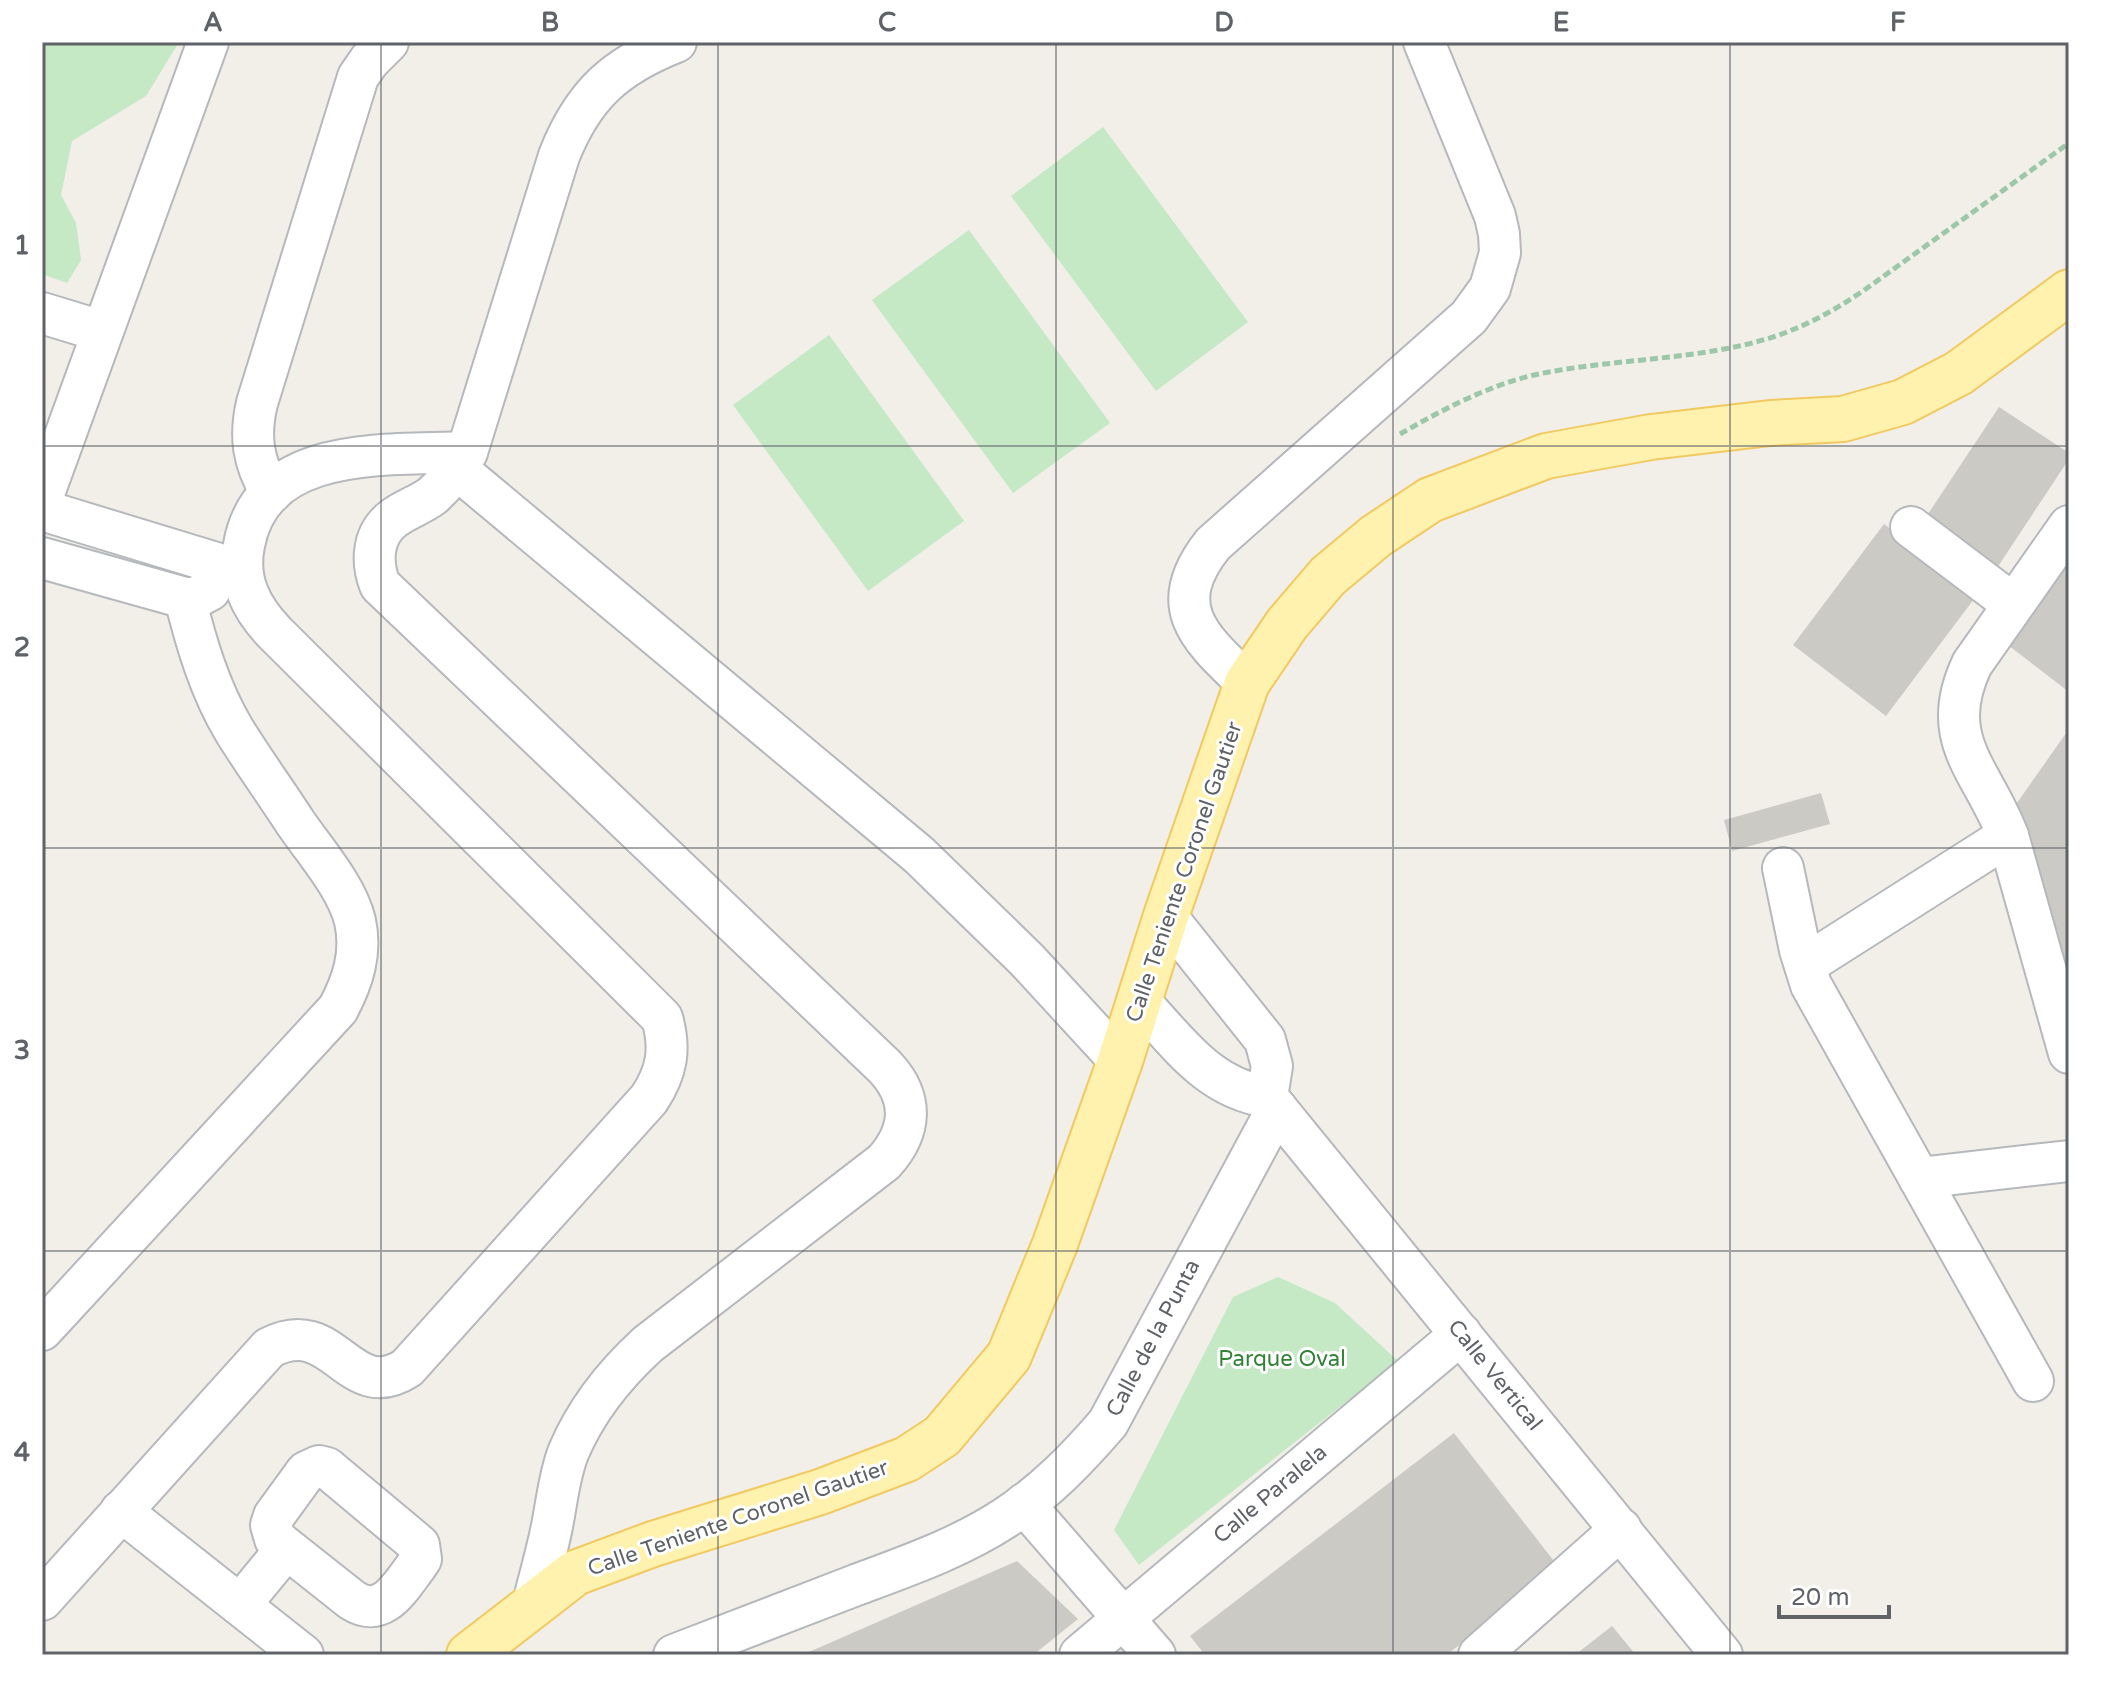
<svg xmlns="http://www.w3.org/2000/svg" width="2111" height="1697" font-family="'Varela Round',sans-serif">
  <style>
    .green { fill: #c5e8c5 }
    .building { fill: #cccac5 }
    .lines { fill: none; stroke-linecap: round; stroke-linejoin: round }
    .minor-casing { stroke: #b5b8bc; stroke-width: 44 }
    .major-casing { stroke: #f2c960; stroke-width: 48 }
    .path { stroke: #9cc7a9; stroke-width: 5; stroke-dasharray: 8 4; stroke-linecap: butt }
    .minor { stroke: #fff; stroke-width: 40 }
    .major { stroke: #fff2af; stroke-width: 44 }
    .grid { fill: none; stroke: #5f6368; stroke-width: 2; stroke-opacity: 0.55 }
    .labels { text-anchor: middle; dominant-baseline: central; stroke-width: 6; stroke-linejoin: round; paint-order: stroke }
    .street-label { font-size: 22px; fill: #5f6368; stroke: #fff }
    .park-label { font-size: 22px; fill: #348238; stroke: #fff }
    .neatline { fill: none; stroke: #5f6368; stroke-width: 3 }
    .grid-label { font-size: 26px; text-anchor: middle; font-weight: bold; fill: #5f6368 }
  </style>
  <rect width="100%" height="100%" fill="#f1efe8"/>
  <g class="green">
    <path d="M42 42H179L146 96 72 141 61 195 76 223 81 260 67 283 42 274Z"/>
    <path d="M1103 127 1248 322 1156 391 1011 196Z"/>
    <path d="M969 230 1110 423 1013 493 872 300Z"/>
    <path d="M829 335 964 521 868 591 733 405Z"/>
    <path d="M1278 1277 1335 1303 1398 1361 1139 1565 1114 1530 1233 1297Z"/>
  </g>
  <g class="building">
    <path d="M1999 407 2069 453V459L1995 571 1922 523Z"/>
    <path d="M1884 524 1977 595 1886 716 1793 645Z"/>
    <path d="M2069 548V692L2000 639Z"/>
    <path d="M2069 729V1001L2012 810Z"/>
    <path d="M1821 793 1830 824 1732 851 1724 820Z"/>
    <path d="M1454 1433 1561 1570 1446 1655H1205L1190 1636Z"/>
    <path d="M1017 1561 1078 1619 1033 1655H802Z"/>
    <path d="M1612 1626 1636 1655H1575Z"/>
  </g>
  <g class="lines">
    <defs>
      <g id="minor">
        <path d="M42 313 101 331"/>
        <path d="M457 469 919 855 1027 960 1120 1061"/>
        <path d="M271 493C253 462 249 437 257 403L358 77 369 61 388 42"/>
        <path d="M42 499 208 42"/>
        <path d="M42 510 242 571"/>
        <path d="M2069 526 1972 664C1936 740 1983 770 2008 836L2069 1053"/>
        <path d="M1911 527 2013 604"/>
        <path d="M42 558 185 598H195L210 590"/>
        <path d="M1247 683C1200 638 1163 607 1213 544L1469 317 1490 288 1500 253 1499 234 1495 216 1424 42"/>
        <path d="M1783 868 1800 950 1811 985 2033 1381"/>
        <path d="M1166 916 1265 1040 1272 1066 1267 1097"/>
        <path d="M1805 965 2008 836"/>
        <path d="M1140 1002C1179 1043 1207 1087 1267 1097"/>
        <path d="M1267 1097 1722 1655"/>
        <path d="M1919 1178 2069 1161"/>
        <path d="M42 1330 338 1009C353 981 362 953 355 921 347 887 314 850 295 822 275 791 253 761 234 730 210 690 196 643 185 598"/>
        <path d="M319 1466 327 1468 419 1545 421 1559 417 1565C400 1587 383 1620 352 1600L275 1539 271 1525 274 1516 306 1472Z"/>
        <path d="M1024 1504 1155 1655"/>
        <path d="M121 1511 303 1655"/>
        <path d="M42 1600 269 1348C335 1313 348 1406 407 1368L649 1099C667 1072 671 1049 662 1018L275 633C251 608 237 581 244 545 263 443 388 456 467 452"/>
        <path d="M533 1604C539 1578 547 1552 552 1526 557 1501 559 1477 568 1453 586 1410 614 1375 648 1344L884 1162C912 1131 914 1098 885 1067L380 585C371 562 372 534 394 518 406 509 420 505 432 496 447 483 457 468 467 452L559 156C583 95 615 66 676 42"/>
        <path d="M240 1605 286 1549"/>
        <path d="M674 1655C734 1632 795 1609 856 1585 907 1566 959 1548 1005 1518 1045 1492 1077 1459 1108 1423L1277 1109"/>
        <path d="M1080 1655 1461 1334"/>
        <path d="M1479 1655 1621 1529"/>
      </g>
      <path id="major" d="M469 1655 575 1573 653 1544 820 1492 907 1459 942 1436 1009 1356 1055 1244 1120 1061 1166 916 1247 683 1287 624 1328 576 1376 536 1430 500 1546 456 1651 437 1770 423 1843 419 1903 402 1959 373 2069 292"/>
    </defs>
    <use href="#minor" class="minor-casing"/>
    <use href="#major" class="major-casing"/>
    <path class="path" d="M1400 434C1442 410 1487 386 1534 375 1612 358 1701 361 1776 336 1808 325 1835 310 1863 291L2069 143"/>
    <use href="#minor" class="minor"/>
    <use href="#major" class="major"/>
  </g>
  <path class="grid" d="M381 42V1655M718 42V1655M1056 42V1655M1393 42V1655M1730 42V1655M42 446H2069M42 848H2069M42 1251H2069"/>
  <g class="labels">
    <g class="street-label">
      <text transform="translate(1184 872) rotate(-71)">Calle Teniente Coronel Gautier</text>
      <text transform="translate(1153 1338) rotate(-62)">Calle de la Punta</text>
      <text transform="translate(1495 1375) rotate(51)">Calle Vertical</text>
      <text transform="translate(1270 1494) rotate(-40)">Calle Paralela</text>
      <text transform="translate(738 1518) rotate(-19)">Calle Teniente Coronel Gautier</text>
    </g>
    <g class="park-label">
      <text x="1282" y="1359">Parque Oval</text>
    </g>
  </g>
  <rect width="2111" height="1697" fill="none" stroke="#ffffff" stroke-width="88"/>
  <path d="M1779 1605v12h110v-12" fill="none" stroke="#5f6368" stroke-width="4"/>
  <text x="1791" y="1605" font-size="24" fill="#5f6368" stroke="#ffffff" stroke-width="6" paint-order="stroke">20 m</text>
  <rect x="44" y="44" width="2023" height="1609" class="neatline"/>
  <g class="grid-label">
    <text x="213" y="31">A</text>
    <text x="550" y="31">B</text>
    <text x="887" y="31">C</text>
    <text x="1224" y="31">D</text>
    <text x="1561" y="31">E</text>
    <text x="1898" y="31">F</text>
    <text x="22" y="254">1</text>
    <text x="22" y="656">2</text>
    <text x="22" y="1059">3</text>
    <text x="22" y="1461">4</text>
  </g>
</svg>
